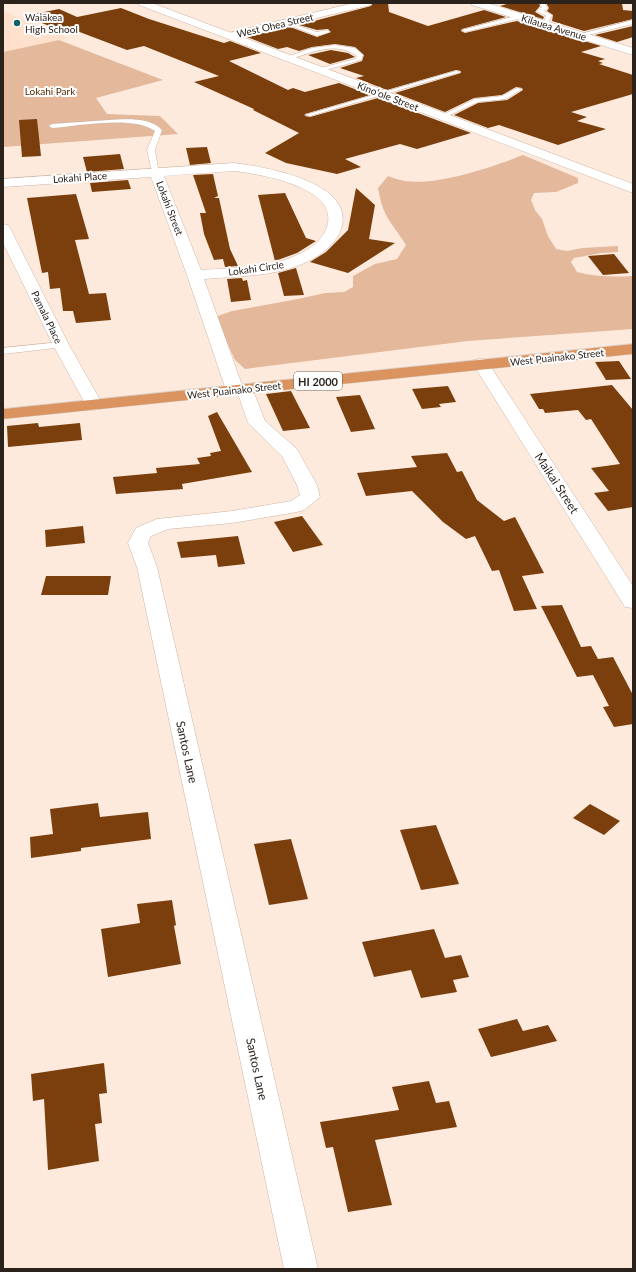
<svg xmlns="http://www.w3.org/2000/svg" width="636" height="1272" font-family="Lato,sans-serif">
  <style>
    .built { fill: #ffe0cc }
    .green { fill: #e3b89b }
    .building { fill: #7a3f0c }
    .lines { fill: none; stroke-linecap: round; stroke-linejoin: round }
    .service-casing { stroke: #cdb6a7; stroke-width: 1 }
    .minor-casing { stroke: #cdb6a7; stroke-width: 1 }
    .tertiary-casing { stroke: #cdb6a7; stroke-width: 1 }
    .trunk-casing { stroke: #d5d3d2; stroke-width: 1 }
    .service { fill: #fff; fill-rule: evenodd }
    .minor { fill: #fff; fill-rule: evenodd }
    .tertiary { fill: #fff; fill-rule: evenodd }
    .trunk { fill: #db9460; fill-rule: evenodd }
    .poi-dot { fill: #13626a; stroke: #fff; stroke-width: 1.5 }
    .labels { text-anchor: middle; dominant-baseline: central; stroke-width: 4; stroke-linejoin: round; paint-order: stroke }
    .far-poi-label { font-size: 10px; fill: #2b221c; stroke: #fff; text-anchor: start }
    .far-street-label { font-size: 10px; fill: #2b221c; stroke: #fff }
    .far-park-label { font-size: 10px; fill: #532803; stroke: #fff }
    .shield { fill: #fff; stroke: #6b6460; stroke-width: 1 }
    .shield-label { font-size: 11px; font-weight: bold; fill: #2b221c }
    .street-label { font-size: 12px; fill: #2b221c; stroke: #fff }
  </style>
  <rect width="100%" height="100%" fill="#fdeadd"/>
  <path class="built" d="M3 11 58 34 68 38 3 52Z"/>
  <g class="green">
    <path d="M59 40 163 80 96 98 107 114 160 116 178 134 3 147V52Z"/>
    <path d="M523 155 578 178V183L556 192 534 193 531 200 535 210 542 219 548 236 556 249 567 251 582 248 618 246V252L601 253 574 258 571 262 577 272C595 277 615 277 633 276V329L468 341 245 369 235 360 215 317 232 311 298 299 325 293 344 292 353 287V276L375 264 397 259 406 245C391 221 383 218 378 188L388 176C393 178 399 180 405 181 437 186 493 167 523 155Z"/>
  </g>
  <g class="building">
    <path d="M373 3H388L389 12 428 26 484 10 506 17 462 29 461 31 465 33 517 21 601 46 581 52 605 59 598 61 603 63 599 64 633 75V94L571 112 587 117 577 121 606 129 558 145 499 125 488 128 454 115 478 103 507 100 523 90 522 88 516 87 502 95 474 98 445 112 395 93 461 73V71L456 70 387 90 356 78 364 76 340 68 362 61 364 55 355 47 335 44 312 47 299 51 287 47 278 49 247 37 290 27 317 37 331 32 328 29 317 30 299 25 371 6Z"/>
    <path d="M510 3H539L540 6 535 12 544 17 543 19 500 6Z"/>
    <path d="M546 3H622L623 10 633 11V19L584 31 552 21 553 15 547 11 549 8Z"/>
    <path d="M121 8 149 19 224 43 230 41 261 53 229 61 288 90 293 88 305 92 339 83 370 95 305 114V116L310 117 378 98 471 133 417 149 400 144 345 159 361 167 337 174 286 163 265 153 299 133 253 110 254 109 194 82 219 76 144 46 127 50 77 31 66 33 25 16 59 9 77 17Z"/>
    <path d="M633 26V37L617 42 595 35Z"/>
    <path d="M331 50 348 53 355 57 330 64 308 55Z"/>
    <path d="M37 119 41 156 22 157 19 120Z"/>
    <path d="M207 147 211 163 190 165 186 148Z"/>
    <path d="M120 154 124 169 87 172 83 157Z"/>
    <path d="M213 174 218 196 214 198H219L230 249 238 266 225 267 223 259 214 260 204 234 200 213H206L193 175Z"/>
    <path d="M128 180 131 189 92 192 90 183Z"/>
    <path d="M356 188 375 205 369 239 395 243 348 273 310 262 326 252 348 230Z"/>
    <path d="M285 193 306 238 316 241 297 253 275 261 258 195Z"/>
    <path d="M76 194 89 239 75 240 89 294 106 293 111 320 76 323 73 311H63L60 288 50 289 48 272 42 273 27 198Z"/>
    <path d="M614 254 629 273 603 275 588 256Z"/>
    <path d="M296 268 304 295 284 296 278 273Z"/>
    <path d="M242 278 243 281 247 280 251 300 231 302 227 279Z"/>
    <path d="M619 361 631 379 606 380 595 362Z"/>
    <path d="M612 385 633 410V507L608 511 594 493 609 491 591 468 620 464 591 419 586 420 578 410 545 413 543 409H539L530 394Z"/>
    <path d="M448 386 456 402 439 404 441 407 422 409 412 389Z"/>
    <path d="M291 391 310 428 283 431 266 394Z"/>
    <path d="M360 395 375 429 351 432 336 397Z"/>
    <path d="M217 412 252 472 182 484 183 489 116 494 113 477 157 473 156 468 200 464 197 458 211 456 210 453 221 451 208 416Z"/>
    <path d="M38 423 39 427 80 423 82 440 8 447 7 426Z"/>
    <path d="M447 453 457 472 462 471 477 500 504 521 515 517 544 573 522 576 537 609 514 611 499 570 492 571 475 536 466 539 443 522 412 491 366 496 357 473 417 467 411 456Z"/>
    <path d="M302 516 323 545 293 552 274 522Z"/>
    <path d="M83 526 85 543 46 547 45 530Z"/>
    <path d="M238 536 245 564 218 567 216 555 181 558 177 542Z"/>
    <path d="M46 576H111L108 595H41Z"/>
    <path d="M562 605 581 647 591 646 598 659 613 657 633 695V724L614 727 603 707 609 706 593 675 577 677 541 606Z"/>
    <path d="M98 803 100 817 148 812 151 839 81 848V851L31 858 30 837 53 834 50 809Z"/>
    <path d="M590 804 620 821 604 835 573 818Z"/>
    <path d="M436 825 459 884 421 890 400 830Z"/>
    <path d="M291 839 308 899 269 905 254 844Z"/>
    <path d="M172 900 176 925 174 926 181 964 108 977 101 929 140 923 137 904Z"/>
    <path d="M434 929 445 958 461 955 469 977 453 980 457 992 421 998 411 970 374 977 362 942Z"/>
    <path d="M517 1019 523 1031 548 1025 557 1041 491 1057 478 1029Z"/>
    <path d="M104 1063 107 1093 99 1094 102 1123 95 1124 99 1161 48 1170 44 1099 33 1101 31 1074Z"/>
    <path d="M429 1081 436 1103 449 1101 457 1127 375 1140 392 1205 348 1212 333 1147 326 1148 320 1122 399 1110 392 1087Z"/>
  </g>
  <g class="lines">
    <defs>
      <g id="service">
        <path d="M540 3H544L548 8 544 11 552 15 549 21 555 26V28H551L544 22 546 16 536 11 542 7Z"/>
        <path d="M520 15 522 18 465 32 462 30Z"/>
        <path d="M633 20V24L580 37 577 35Z"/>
        <path d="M284 21 317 32 327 30 330 32 317 36 284 23Z"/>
        <path d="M335 45 355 48 363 55 361 60 319 72 316 70 317 69 355 59 357 56C335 40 309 54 287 60L284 58 312 48Z"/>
        <path d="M456 71 461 72 310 116 305 115Z"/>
        <path d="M517 88 522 89 506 99 478 102 443 118 438 117 475 99 502 96Z"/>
        <path d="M109 120C126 119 150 117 162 130L155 150 159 174 152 172 147 150 155 131C133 115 79 126 52 128L49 126 52 124Z"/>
        <path d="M61 342 64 343V347L3 354V348Z"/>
      </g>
      <g id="minor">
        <path d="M354 3H372L371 5 229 39 224 36 225 34Z"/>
        <path d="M234 163C264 167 352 181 342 226 338 242 323 254 309 261 276 277 240 276 204 279L242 385H251L265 421 297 449 317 485 320 497 304 510 297 512 232 523 168 529 151 536 148 543 157 567 318 1269H284L137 567 128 543 136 528 157 519 232 511 291 501 300 495 297 485 282 456 248 423 238 394H229L226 390 187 275 151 177 3 187V179ZM234 171C260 174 340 187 327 227 321 245 301 254 285 260 258 269 229 268 201 270L164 176Z"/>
        <path d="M3 224 8 225 10 228 69 345 103 405 100 409 94 410 88 409 53 345 3 243Z"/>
        <path d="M481 359 487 360 489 364 633 586V608L625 607 622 602 473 364 475 360Z"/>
      </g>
      <g id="tertiary">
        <path d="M138 3H152L633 184V193L139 5Z"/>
        <path d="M471 3H487L633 48V55L472 5Z"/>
      </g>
      <path id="trunk" d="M633 344V354L3 419V409Z"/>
    </defs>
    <use href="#service" class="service-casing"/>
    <use href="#minor" class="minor-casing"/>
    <use href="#tertiary" class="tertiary-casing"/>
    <use href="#trunk" class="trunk-casing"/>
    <use href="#service" class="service"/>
    <use href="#minor" class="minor"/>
    <use href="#tertiary" class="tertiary"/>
    <use href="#trunk" class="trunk"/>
  </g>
  <circle class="poi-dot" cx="17" cy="23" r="4"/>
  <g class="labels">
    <g class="far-poi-label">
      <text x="25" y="17">Waiākea<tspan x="25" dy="12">High School</tspan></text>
    </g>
    <g class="far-street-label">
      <text transform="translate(275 25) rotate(-13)">West Ohea Street</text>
      <text transform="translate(554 27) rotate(17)">Kilauea Avenue</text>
      <text transform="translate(388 96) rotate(21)">Kinoʻole Street</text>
      <text transform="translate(80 177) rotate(-4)">Lokahi Place</text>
      <text transform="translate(170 208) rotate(69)">Lokahi Street</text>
      <text transform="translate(256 268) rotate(-8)">Lokahi Circle</text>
      <text transform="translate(47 317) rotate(64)">Pamala Place</text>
      <text transform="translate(557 357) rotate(-6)">West Puainako Street</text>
      <text transform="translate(234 390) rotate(-6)">West Puainako Street</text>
    </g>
    <g class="far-park-label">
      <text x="50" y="91">Lokahi Park</text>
    </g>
    <rect class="shield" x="294" y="372" width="48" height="18" rx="3"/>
    <g class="shield-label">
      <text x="318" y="381">HI 2000</text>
    </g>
    <g class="street-label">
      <text transform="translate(557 483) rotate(57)">Maikai Street</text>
      <text transform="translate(187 752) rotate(78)">Santos Lane</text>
      <text transform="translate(257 1069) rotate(78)">Santos Lane</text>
    </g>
  </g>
  <rect width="636" height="1272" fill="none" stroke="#2b221c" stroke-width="8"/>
</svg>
